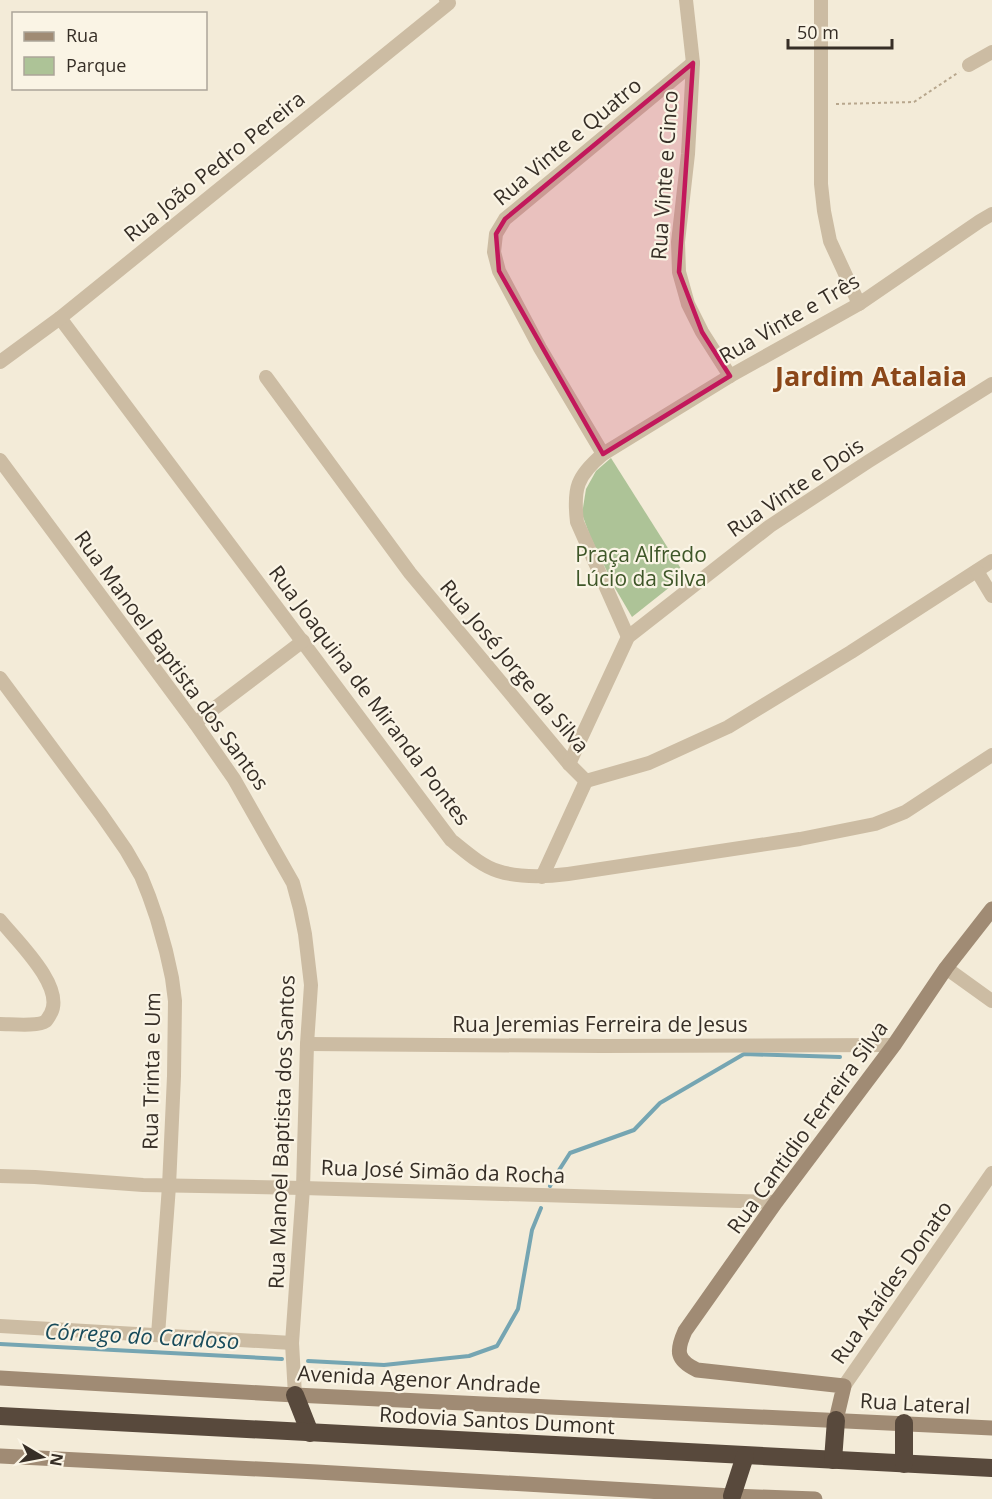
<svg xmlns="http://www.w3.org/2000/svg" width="992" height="1499" font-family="'Open Sans',sans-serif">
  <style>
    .green { fill: #adc397 }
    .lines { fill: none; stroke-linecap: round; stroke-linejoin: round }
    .stream { stroke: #75a5b2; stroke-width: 4 }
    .path { stroke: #b8a78d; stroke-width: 2; stroke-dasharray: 3 3; stroke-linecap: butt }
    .street { stroke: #ccbca3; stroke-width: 14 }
    .secondary { stroke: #a08b74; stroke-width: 15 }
    .highway { stroke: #58493c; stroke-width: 18 }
    .marked { fill: #c2185b; fill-opacity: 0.2; stroke: #c2185b; stroke-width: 4.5; stroke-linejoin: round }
    .labels { text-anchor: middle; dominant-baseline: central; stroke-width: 4.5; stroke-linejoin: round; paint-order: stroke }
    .street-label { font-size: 21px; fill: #362e26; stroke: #faf4e5 }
    .park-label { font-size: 21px; fill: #3e5628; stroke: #faf4e5 }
    .water-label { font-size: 22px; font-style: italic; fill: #184b5b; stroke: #faf4e5 }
    .district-label { font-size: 27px; font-weight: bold; fill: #8b4719; stroke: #faf4e5 }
  </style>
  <rect width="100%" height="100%" fill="#f3ebd8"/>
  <path class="green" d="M611 458 685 575 632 617 615 588 590 536 582 514 586 489 596 471Z"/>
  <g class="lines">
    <g class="stream">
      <path d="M550 1186 554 1178 570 1153 634 1130 660 1103 744 1054 840 1057"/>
      <path d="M0 1344 282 1359"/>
      <path d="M308 1361 384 1365 469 1356 497 1346 518 1309 532 1230 541 1208"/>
    </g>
    <path class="path" d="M836 104 914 102 959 72"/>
    <g class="street">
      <path d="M686 0 693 63 688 154 678 242 679 272 688 304 702 332 730 376"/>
      <path d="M821 0V184L824 211 830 241 859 304"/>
      <path d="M969 65 992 52"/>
      <path d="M60 318 451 840C465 851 481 866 498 871 520 878 545 877 568 874L800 839 875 824 905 812 992 755"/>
      <path d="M0 362 60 318 449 3 446 0"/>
      <path d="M266 377 410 573 569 764 586 781 649 763 728 727 851 652 992 561"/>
      <path d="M603 454 540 348 499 271 494 252 496 234 505 219 693 63"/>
      <path d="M0 460 195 723 234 779 293 883 300 909 305 934 311 985 307 1044 303 1188 292 1343 295 1395"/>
      <path d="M977 571 992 596"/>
      <path d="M628 637 577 522C573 488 577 476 603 454L730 376 859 304 980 221 992 214"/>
      <path d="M0 678 101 814 126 850 141 876 149 896 157 919 166 951 172 978 175 1001 174 1076 169 1186 158 1335"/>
      <path d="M195 723 303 641"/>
      <path d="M569 764 628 637 770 526 869 461 992 384"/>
      <path d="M542 877 586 781"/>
      <path d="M0 920C16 940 65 986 51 1013 51 1014 46 1021 46 1021 38 1027 11 1024 0 1024"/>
      <path d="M946 968 992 1001"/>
      <path d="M307 1044 601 1046 894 1045"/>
      <path d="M0 1176 35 1177 143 1185 303 1188 776 1202"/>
      <path d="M0 1326 292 1343"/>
      <path d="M844 1386 992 1173"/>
    </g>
    <g class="secondary">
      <path d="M0 1378 295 1395 992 1428"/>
      <path d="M836 1420 844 1386 697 1370C676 1360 676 1351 685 1331L776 1202 894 1045 946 968 992 909"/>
      <path d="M0 1456 317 1472 732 1496 815 1499"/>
    </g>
    <g class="highway">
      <path d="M295 1395 310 1433"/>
      <path d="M0 1416 992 1468"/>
      <path d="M833 1460 836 1420"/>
      <path d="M904 1464V1423"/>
      <path d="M732 1496 745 1456"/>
    </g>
  </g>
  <path class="marked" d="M693 63 679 272 702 332 730 376 603 454 499 271 496 234 505 219Z"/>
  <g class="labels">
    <g class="street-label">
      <text transform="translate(567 141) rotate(-40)">Rua Vinte e Quatro</text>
      <text transform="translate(214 166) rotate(-39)">Rua João Pedro Pereira</text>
      <text transform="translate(664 175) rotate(-86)">Rua Vinte e Cinco</text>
      <text transform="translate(789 318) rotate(-30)">Rua Vinte e Três</text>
      <text transform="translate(795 487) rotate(-34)">Rua Vinte e Dois</text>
      <text transform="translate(172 660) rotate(54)">Rua Manoel Baptista dos Santos</text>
      <text transform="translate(515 666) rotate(50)">Rua José Jorge da Silva</text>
      <text transform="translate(370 695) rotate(53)">Rua Joaquina de Miranda Pontes</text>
      <text x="600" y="1024">Rua Jeremias Ferreira de Jesus</text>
      <text transform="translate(151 1071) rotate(-89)">Rua Trinta e Um</text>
      <text transform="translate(807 1127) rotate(-54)">Rua Cantidio Ferreira Silva</text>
      <text transform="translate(281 1132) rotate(-88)">Rua Manoel Baptista dos Santos</text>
      <text transform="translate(443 1171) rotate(2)">Rua José Simão da Rocha</text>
      <text transform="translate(891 1282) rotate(-55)">Rua Ataídes Donato</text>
      <text transform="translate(419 1379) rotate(3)">Avenida Agenor Andrade</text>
      <text transform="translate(915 1403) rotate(3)">Rua Lateral</text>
      <text transform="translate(497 1420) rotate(3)">Rodovia Santos Dumont</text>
    </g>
    <g class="park-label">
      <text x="641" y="554">Praça Alfredo<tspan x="641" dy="24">Lúcio da Silva</tspan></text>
    </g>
    <g class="water-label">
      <text transform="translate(142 1335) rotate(3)">Córrego do Cardoso</text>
    </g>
    <g class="district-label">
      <text x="871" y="375">Jardim Atalaia</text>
    </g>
  </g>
  <rect x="12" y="12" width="195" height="78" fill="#faf4e5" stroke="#aca599" stroke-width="1.5"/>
  <rect x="24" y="32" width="30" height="9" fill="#a08b74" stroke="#aca599" stroke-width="1.5"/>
  <text x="66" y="42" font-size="18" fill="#362e26">Rua</text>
  <rect x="24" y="57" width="30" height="18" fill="#adc397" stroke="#aca599" stroke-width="1.5"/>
  <text x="66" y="72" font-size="18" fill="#362e26">Parque</text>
  <g transform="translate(42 1457) rotate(100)" stroke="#faf4e5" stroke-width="4.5" paint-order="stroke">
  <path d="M0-4.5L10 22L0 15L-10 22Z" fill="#362e26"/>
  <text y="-9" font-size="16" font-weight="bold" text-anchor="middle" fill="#362e26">N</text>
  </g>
  <path d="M788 39v9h104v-9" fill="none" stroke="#362e26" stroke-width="3"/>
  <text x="797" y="39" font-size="18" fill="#362e26" stroke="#faf4e5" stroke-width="4.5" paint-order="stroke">50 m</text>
</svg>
